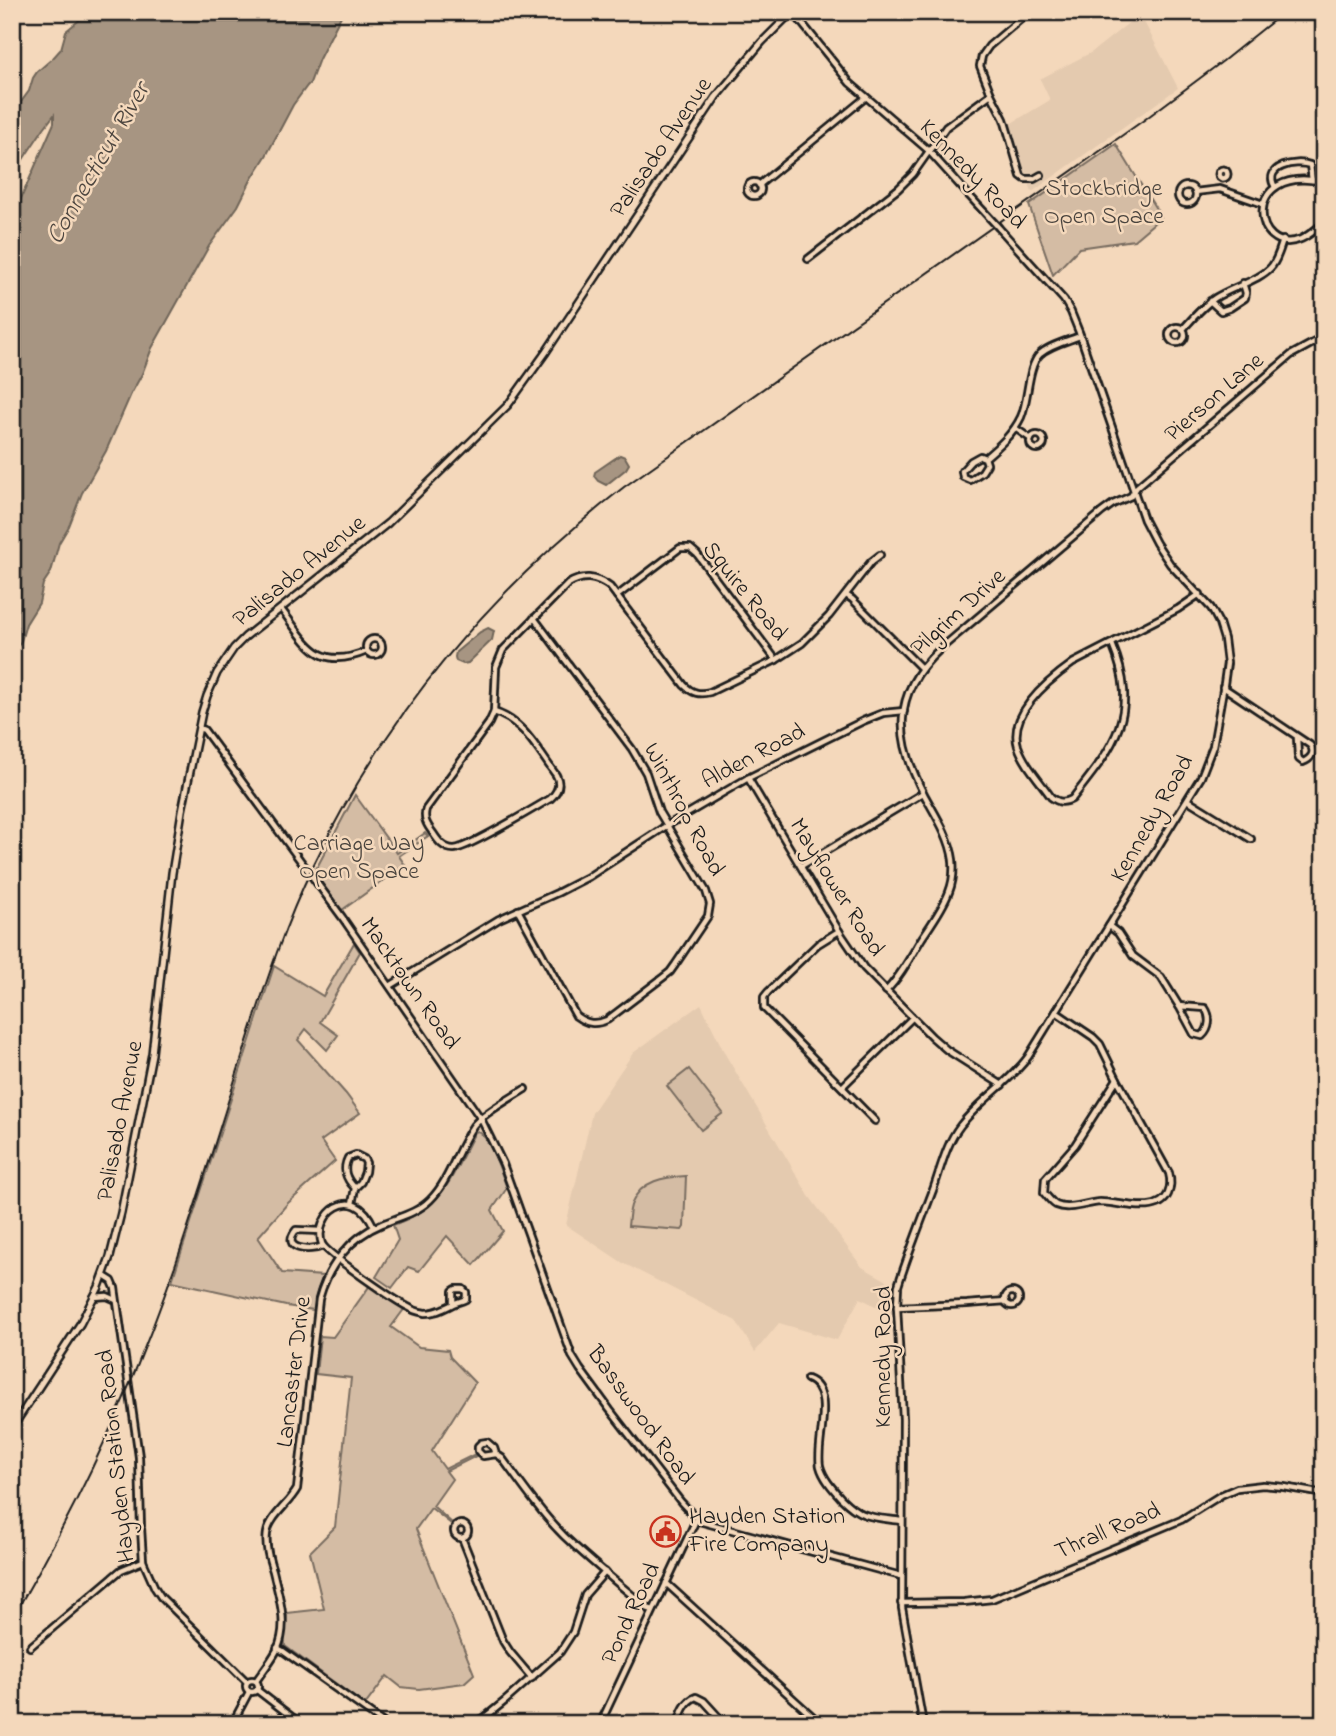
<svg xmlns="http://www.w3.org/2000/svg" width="1336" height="1736" font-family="'Indie Flower',sans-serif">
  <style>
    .built { fill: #e4caaf }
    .green { fill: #d4bca4; stroke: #786c60; stroke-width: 2 }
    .water { fill: #a79582; stroke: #6f6559; stroke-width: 2 }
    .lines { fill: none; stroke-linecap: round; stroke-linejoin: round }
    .minor-casing { stroke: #1c1c1c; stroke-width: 10 }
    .major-casing { stroke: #1c1c1c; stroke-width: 10 }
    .minor { stroke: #f4d8bb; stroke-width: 4.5 }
    .major { stroke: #f4d8bb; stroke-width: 5 }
    .rail { stroke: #1c1c1c; stroke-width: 2 }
    .minor-bridge-casing { stroke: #1c1c1c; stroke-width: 10; stroke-linecap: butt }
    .minor-bridge { stroke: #f4d8bb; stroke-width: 4.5 }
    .labels { text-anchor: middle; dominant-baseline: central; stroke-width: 5; stroke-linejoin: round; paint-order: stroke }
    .street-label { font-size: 24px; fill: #1c1c1c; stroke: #f4d8bb }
    .park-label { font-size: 24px; fill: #4a443e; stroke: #f4d8bb }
    .poi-label { font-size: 24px; fill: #1c1c1c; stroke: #f4d8bb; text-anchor: start }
    .water-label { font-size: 26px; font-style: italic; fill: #4d4640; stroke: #f4d8bb }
  </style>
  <rect width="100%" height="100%" fill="#f4d8bb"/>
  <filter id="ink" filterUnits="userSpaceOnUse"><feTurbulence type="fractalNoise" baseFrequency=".0143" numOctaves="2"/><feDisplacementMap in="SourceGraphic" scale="14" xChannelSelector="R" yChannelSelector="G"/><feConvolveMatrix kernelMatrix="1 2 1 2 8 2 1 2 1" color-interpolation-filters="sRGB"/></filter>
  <g filter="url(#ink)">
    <g class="built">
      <path d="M1140 14 1178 88 1032 192 1010 124 1050 100 1040 79 1092 52Z"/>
      <path d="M701 1004 725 1054 809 1196 862 1267 893 1284V1315L860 1298 837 1340 779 1323 755 1352 736 1321 623 1263 566 1225 592 1113 633 1053Z"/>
    </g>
    <g class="green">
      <path d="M1116 144 1161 217 1134 240 1079 248 1053 275 1029 205Z"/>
      <path d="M355 795 397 853 425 833 428 836 399 856 405 865 342 910 314 873Z"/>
      <path d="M354 943 360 952 320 1022 338 1035 327 1050 306 1029 298 1040 346 1094 360 1113 321 1141 335 1161 288 1203 258 1237 282 1273 323 1276 317 1292 314 1310 286 1306 172 1281 274 966 323 996Z"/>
      <path d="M689 1069 723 1113 701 1130 667 1086Z"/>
      <path d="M478 1131C491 1139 501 1173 507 1188L492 1210 503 1231 474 1265 447 1236 419 1271 408 1267 392 1288 376 1277 398 1240 393 1225C445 1207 451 1177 475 1132Z"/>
      <path d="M686 1176 684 1227 682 1230 628 1226C629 1219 629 1209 632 1203 641 1180 665 1177 686 1176Z"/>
      <path d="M371 1284 405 1308 391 1327 419 1347 448 1350 450 1357 475 1383 432 1451 445 1469 475 1454 476 1456 446 1471 452 1479 433 1506 452 1523 451 1524 431 1508 416 1529 474 1674 464 1683 419 1689 401 1687 387 1676 365 1705 285 1646C284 1637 287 1623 287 1613L324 1609 310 1552 335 1527 351 1378 316 1374 320 1336 333 1337Z"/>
    </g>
    <g class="water">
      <path d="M86 12H343L319 59 310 83 307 86 293 105 266 156 251 180 238 206 209 246 152 348 142 374 131 394 106 451 82 493 69 526 59 543 51 572 43 584 39 603 26 624 21 641 12 656V219L54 123V115L44 128 12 176V123L21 102 29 91 33 78 37 72 53 58 61 49 66 31 83 17Z"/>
      <path d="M620 455 625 457 629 464 626 469 606 485 598 481 594 476 595 472Z"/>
      <path d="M488 628 494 631 492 640 468 663 463 664 456 661 455 657 456 652 480 632Z"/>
    </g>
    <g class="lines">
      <defs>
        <g id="minor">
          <path d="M793 12 850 83 928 150 964 190"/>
          <path d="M1029 12 989 46 982 56 980 66 991 94 1004 119 1021 176 1025 179H1034L1041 175"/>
          <circle cx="1223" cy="174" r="4.5"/>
          <path d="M1324 182C1239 163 1253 259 1301 239 1310 235 1317 228 1324 223"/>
          <circle cx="754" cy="189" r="7"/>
          <path d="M759 185 865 98"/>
          <circle cx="1187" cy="195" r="9"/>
          <path d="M1275 187C1262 166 1296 160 1310 165L1312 180"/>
          <path d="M1195 192 1220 189 1263 204"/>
          <path d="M808 259 898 189 913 174 946 127 991 94"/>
          <path d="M1210 301 1221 311 1230 308 1245 298 1246 293 1243 283"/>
          <circle cx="1177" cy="335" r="8"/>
          <path d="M1183 329C1193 318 1203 306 1215 298 1232 287 1261 280 1272 266 1278 258 1280 249 1283 240"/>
          <path d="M1015 428 1031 439"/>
          <circle cx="1037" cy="442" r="7"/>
          <path d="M985 458 987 464 982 472 970 480 963 477 962 471 971 461 980 456 985 458C999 446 1013 434 1021 417 1029 399 1027 367 1040 354 1050 345 1067 341 1080 336"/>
          <path d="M846 595 852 599 921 668"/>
          <path d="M617 596 680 548H690L697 554 776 660"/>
          <path d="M281 609C308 644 318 672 367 651"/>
          <circle cx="374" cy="647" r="8"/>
          <path d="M1112 644C1141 714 1114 746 1072 799 1064 803 1059 803 1051 797 1040 781 1024 764 1018 746 1008 713 1049 680 1073 663L1178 609 1200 594"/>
          <path d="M1223 687 1310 745C1316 752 1311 759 1303 762L1299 759 1298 756 1297 738"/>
          <path d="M494 712 496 667 503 650 568 584C583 575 595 576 610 587L684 685C692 693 699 695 710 692L776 660 802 643 829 616 871 562 880 555"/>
          <path d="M494 712C524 721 538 751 556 775 561 784 558 792 550 799 534 808 467 849 454 849 444 849 438 841 433 833 427 825 423 819 426 809L489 723Z"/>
          <path d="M199 728 204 730 342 917 481 1119 503 1164 572 1356 580 1369 610 1410 681 1502 699 1521 901 1576"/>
          <path d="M748 778 839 931 864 968 932 1037 947 1050 1002 1085"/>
          <path d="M1188 800 1251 839"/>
          <path d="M801 866 923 793"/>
          <path d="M518 910 576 1016C587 1024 595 1025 607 1020L657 982 670 972 675 965 708 916 710 904 706 891 659 812 646 773 632 749 534 618"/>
          <path d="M1109 926 1118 933 1133 956 1161 977 1179 1006"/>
          <path d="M839 931 818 944 768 992 764 997V1008L875 1121"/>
          <path d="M390 986 499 919 557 893 588 877 663 828 748 778 863 721 883 713 904 711"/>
          <path d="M886 991C901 976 911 956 922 938 932 923 943 908 949 892 953 882 954 870 953 860 950 837 936 816 925 796 896 742 890 695 939 650L1102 512 1113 504 1131 496 1137 487 1291 355 1324 337"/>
          <path d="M1179 1006 1205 1008C1211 1017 1210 1029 1202 1036L1194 1034Z"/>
          <path d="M1056 1012 1093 1037 1100 1044 1117 1079"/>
          <path d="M1117 1079 1169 1173C1171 1180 1171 1187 1168 1194 1158 1216 1120 1202 1100 1202 1086 1203 1069 1211 1056 1205 1051 1202 1048 1197 1044 1193L1045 1179 1075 1145Z"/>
          <path d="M842 1087 912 1018"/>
          <path d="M352 1204 355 1188 361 1182 365 1172 366 1163 364 1159 356 1155 348 1158C342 1170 346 1179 355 1188"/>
          <path d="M374 1227C353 1179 312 1216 322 1244 326 1253 397 1302 410 1308 414 1311 420 1312 425 1313 436 1313 442 1309 451 1305 455 1302 461 1302 466 1299V1292L463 1289H456L453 1291V1303"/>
          <path d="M321 1231 296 1230C280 1250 310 1252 323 1246"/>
          <path d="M104 1276 112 1281 115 1288 139 1457 141 1528 143 1561 155 1588 161 1597 247 1682"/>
          <circle cx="1012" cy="1299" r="7"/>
          <path d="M94 1297 107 1296 116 1300"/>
          <path d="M897 1307 967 1304 1006 1301"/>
          <path d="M807 1379C837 1390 815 1442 820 1466 823 1478 833 1489 841 1498 848 1505 855 1511 863 1514 875 1519 889 1519 901 1521"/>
          <path d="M496 1454 494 1448 487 1442 481 1443 478 1446V1451L483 1456 496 1454 502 1458C521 1484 541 1513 564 1536 590 1561 619 1584 647 1608L653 1610"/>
          <circle cx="461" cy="1531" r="7"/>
          <path d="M462 1538 503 1641 510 1652 532 1678"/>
          <path d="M666 1583 821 1724"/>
          <path d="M901 1603 964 1602 992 1599 1181 1520 1221 1495 1237 1488 1263 1485 1284 1487 1324 1494"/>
          <path d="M30 1647 121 1570 143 1561"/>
          <path d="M277 1648 283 1651 385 1724"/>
          <circle cx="252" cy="1686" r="6"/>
          <path d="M256 1681C263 1671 271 1661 277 1650 289 1624 279 1597 273 1571 269 1559 265 1546 267 1533 270 1516 289 1504 297 1489L319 1299C328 1266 350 1237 382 1224 399 1217 417 1213 430 1200 450 1180 457 1149 473 1126 482 1114 511 1098 525 1089"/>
          <path d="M257 1690 301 1724"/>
          <path d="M232 1724 249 1692"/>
          <path d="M472 1724 484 1718 505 1701 560 1652 573 1632 585 1595 605 1572"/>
          <path d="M600 1724 696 1520"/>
          <path d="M678 1724C681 1713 685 1701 696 1697L704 1701 725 1724"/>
          <path d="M923 1724 902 1608 903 1419 897 1307 898 1286C908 1254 921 1222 933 1190 941 1168 946 1144 960 1126 980 1100 1009 1083 1028 1057L1201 777 1213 746 1224 684 1227 663 1224 639 1219 623 1211 608 1170 564 1156 543 1144 520 1079 332 1071 312 1064 300 999 228"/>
        </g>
        <path id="major" d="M12 1428 80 1324 99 1287 110 1257 121 1213 152 1054 172 873 182 811 202 712 207 696 217 673 234 648 245 637 388 523 508 405 546 352 716 97 762 42 792 12"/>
      </defs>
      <use href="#minor" class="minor-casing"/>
      <use href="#major" class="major-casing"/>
      <use href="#minor" class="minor"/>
      <use href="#major" class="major"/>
      <path class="rail" d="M12 1618C80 1503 136 1381 179 1254 202 1186 223 1117 245 1048 265 985 285 923 314 864 388 711 491 591 624 487L1144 120 1223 61 1284 12"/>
      <defs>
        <path id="minor-bridge" d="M964 190 999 228"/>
      </defs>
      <use href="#minor-bridge" class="minor-bridge-casing"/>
      <use href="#minor-bridge" class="minor-bridge"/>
    </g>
  </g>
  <defs>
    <symbol id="civic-ring" viewBox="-11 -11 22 22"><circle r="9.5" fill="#f4d8bb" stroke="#c8321e" stroke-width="1.5"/><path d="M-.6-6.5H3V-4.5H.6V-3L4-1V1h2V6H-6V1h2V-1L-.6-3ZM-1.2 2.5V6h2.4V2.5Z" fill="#c8321e"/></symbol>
  </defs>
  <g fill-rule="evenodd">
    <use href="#civic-ring" x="648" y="1514" width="35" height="35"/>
  </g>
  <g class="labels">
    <g class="street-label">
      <text transform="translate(662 148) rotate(-56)">Palisado Avenue</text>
      <text transform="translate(972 175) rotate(46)">Kennedy Road</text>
      <text transform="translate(1215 398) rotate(-41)">Pierson Lane</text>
      <text transform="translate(300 572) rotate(-39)">Palisado Avenue</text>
      <text transform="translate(744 592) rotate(51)">Squire Road</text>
      <text transform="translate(959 613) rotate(-42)">Pilgrim Drive</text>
      <text transform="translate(754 757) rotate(-28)">Alden Road</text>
      <text transform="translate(683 810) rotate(62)">Winthrop Road</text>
      <text transform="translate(1153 819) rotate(-60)">Kennedy Road</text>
      <text transform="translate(836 888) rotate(58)">Mayflower Road</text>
      <text transform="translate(409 984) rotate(55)">Macktown Road</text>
      <text transform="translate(121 1121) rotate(-79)">Palisado Avenue</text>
      <text transform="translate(884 1357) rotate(-90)">Kennedy Road</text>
      <text transform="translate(295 1372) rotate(-83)">Lancaster Drive</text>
      <text transform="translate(640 1416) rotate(54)">Basswood Road</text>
      <text transform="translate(117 1456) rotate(-96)">Hayden Station Road</text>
      <text transform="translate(1108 1532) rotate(-23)">Thrall Road</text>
      <text transform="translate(632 1614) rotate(-65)">Pond Road</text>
    </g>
    <g class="park-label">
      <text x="1104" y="189">Stockbridge<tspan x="1104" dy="28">Open Space</tspan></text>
      <text x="359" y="844">Carriage Way<tspan x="359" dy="28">Open Space</tspan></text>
    </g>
    <g class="poi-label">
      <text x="689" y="1517">Hayden Station<tspan x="689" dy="28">Fire Company</tspan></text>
    </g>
    <g class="water-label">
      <text transform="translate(99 164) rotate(-60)">Connecticut River</text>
    </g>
  </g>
  <rect width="1336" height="1736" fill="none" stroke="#f4d8bb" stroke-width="42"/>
  <rect x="21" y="21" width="1294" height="1694" fill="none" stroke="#1c1c1c" stroke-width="2.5" filter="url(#ink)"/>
</svg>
